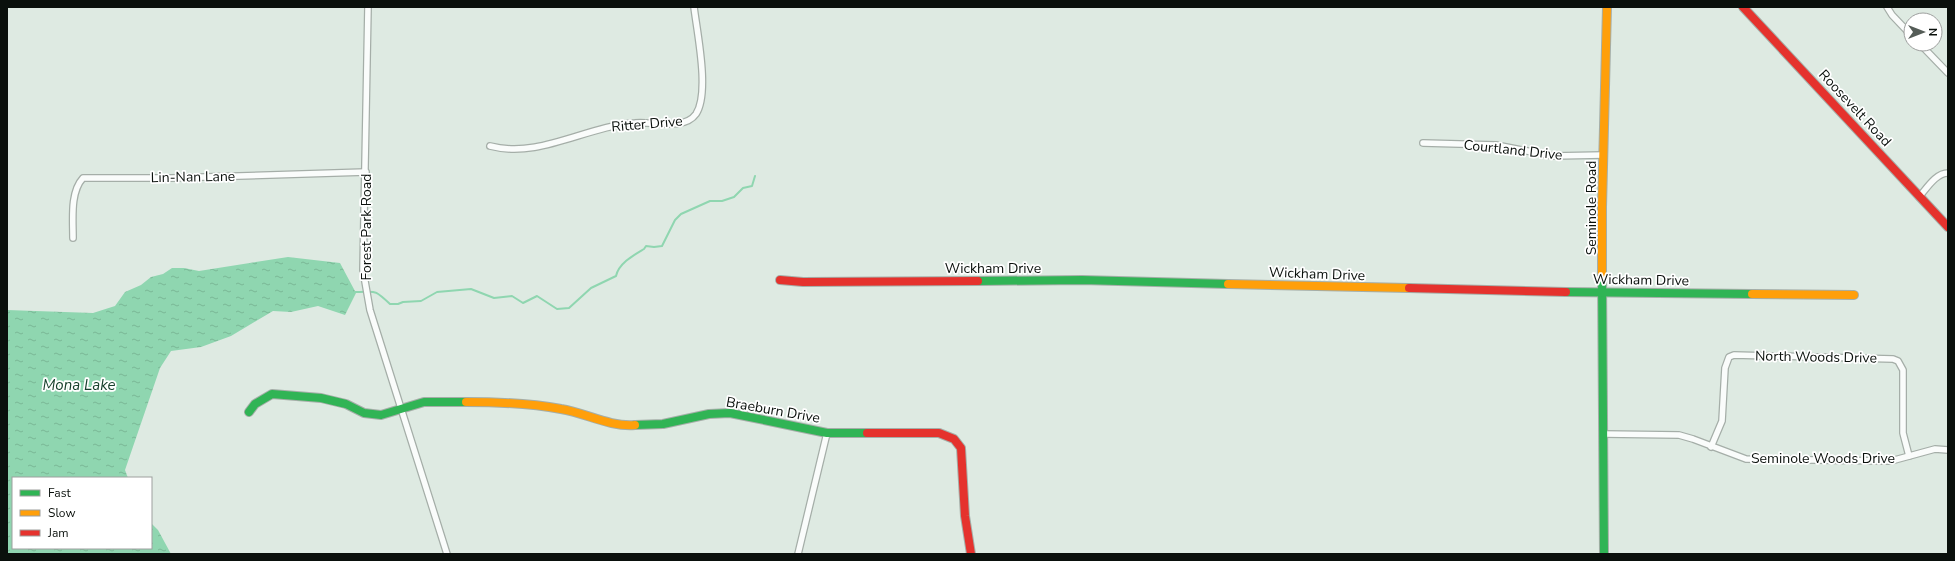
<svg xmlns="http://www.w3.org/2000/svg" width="1955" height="561" font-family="'Nunito Sans',sans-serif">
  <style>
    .water { fill: url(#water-ripples) }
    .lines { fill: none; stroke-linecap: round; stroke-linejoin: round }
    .stream { stroke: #8fd6b0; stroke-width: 2 }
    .street-casing { stroke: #a5aea8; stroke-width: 8 }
    .fast-casing { stroke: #a5aea8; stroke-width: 10 }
    .slow-casing { stroke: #a5aea8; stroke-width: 10 }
    .jam-casing { stroke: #a5aea8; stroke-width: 10 }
    .street { stroke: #fafcfb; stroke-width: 5.5 }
    .fast { stroke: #30b455; stroke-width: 8 }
    .slow { stroke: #ff9f0a; stroke-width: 8 }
    .jam { stroke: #e5322d; stroke-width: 8 }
    .labels { text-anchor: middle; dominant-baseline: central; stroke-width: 3.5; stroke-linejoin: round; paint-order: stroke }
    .street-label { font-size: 14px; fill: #0a100c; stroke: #fff }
    .water-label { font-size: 15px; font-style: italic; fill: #17402c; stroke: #fff }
  </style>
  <defs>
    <pattern id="water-ripples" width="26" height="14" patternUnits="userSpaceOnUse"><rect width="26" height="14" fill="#8fd6b0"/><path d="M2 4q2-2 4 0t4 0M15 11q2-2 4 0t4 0" fill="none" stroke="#7ab796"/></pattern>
  </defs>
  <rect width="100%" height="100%" fill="#deeae2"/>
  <path class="water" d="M288 257 340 263 356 293 345 315 318 306 291 312 273 311 231 336 201 347 171 351 160 368 125 470 128 478H13V548H151V523L158 530 171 554H7V310L93 313 115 306 125 292 141 285 151 277 163 274 172 268H184L199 271Z"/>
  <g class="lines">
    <path class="stream" d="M355 292C376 292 373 288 390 304H398L403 302 421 301 437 292 471 289 494 298 512 296 523 303 537 296 557 309 569 308 591 288 616 276C619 263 634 255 644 249L646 246 654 247 662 246 675 220 681 214 710 201H722L734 197 743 188 752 186 755 176"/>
    <defs>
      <g id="street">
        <path d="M368 7 363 270 370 310 447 554"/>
        <path d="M1887 7 1892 15 1911 35"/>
        <path d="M1920 44 1948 73"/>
        <path d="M1423 143 1496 145 1553 156 1603 155"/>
        <path d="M490 146C540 159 586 126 635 123 652 121 684 131 696 114 710 93 697 32 694 7"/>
        <path d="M1919 197C1927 188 1936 173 1948 173"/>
        <path d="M73 238C73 219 70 192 83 178H171L366 172"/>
        <path d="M1604 434 1679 435 1693 439 1746 459 1891 461 1935 449 1948 450"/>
        <path d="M1711 447 1722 421 1725 368 1729 357 1734 355 1893 359 1898 361 1903 370V433L1909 456"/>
        <path d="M798 554 827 433"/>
      </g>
      <g id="fast">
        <path d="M1602 277 1604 554"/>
        <path d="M978 281 1082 280 1228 284"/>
        <path d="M1566 292 1752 294"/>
        <path d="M249 412 255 404 272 394 321 398 346 404 364 413 381 415 424 402H466"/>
        <path d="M635 425 663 424 709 414 730 413 827 433H867"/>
      </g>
      <g id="slow">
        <path d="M1602 277V207L1607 7"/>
        <path d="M1228 284 1409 288"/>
        <path d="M1752 294 1854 295"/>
        <path d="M466 402C498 402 529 403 561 409 586 413 609 427 635 425"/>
      </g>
      <g id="jam">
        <path d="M1743 7 1948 227"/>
        <path d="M780 280 803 282 978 281"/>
        <path d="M1409 288 1566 292"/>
        <path d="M867 433H939L954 439 961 448 965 516 971 554"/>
      </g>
    </defs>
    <use href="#street" class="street-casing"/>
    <use href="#fast" class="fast-casing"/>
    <use href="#slow" class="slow-casing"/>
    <use href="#jam" class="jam-casing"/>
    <use href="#street" class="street"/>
    <use href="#fast" class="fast"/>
    <use href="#slow" class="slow"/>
    <use href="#jam" class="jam"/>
  </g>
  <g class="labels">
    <g class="street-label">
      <text transform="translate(1855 108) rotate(47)">Roosevelt Road</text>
      <text transform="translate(647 124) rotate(-5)">Ritter Drive</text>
      <text transform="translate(1513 150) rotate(6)">Courtland Drive</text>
      <text transform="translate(193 177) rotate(-1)">Lin-Nan Lane</text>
      <text transform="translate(1591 208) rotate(-90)">Seminole Road</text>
      <text transform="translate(366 227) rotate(-90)">Forest Park Road</text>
      <text x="993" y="268">Wickham Drive</text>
      <text transform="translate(1317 274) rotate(2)">Wickham Drive</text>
      <text transform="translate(1641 280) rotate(1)">Wickham Drive</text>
      <text transform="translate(1816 357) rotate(1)">North Woods Drive</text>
      <text transform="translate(773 410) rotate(10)">Braeburn Drive</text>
      <text x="1823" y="458">Seminole Woods Drive</text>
    </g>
    <g class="water-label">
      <text x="79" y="385">Mona Lake</text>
    </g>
  </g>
  <rect width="1955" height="561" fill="none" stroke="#0a100c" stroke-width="16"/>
  <rect x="12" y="477" width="140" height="72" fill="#ffffff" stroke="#9d9f9e"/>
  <rect x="20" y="490" width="20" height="6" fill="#30b455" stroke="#9d9f9e"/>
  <text x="48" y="497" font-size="12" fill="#0a100c">Fast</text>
  <rect x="20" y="510" width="20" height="6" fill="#ff9f0a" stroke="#9d9f9e"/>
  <text x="48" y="517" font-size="12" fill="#0a100c">Slow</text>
  <rect x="20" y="530" width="20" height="6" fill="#e5322d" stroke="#9d9f9e"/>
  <text x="48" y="537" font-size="12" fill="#0a100c">Jam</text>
  <g transform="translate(1923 32) rotate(90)"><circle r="19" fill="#ffffff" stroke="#9d9f9e"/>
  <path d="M0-3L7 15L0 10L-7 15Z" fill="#545c57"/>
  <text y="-6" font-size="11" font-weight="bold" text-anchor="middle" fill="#0a100c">N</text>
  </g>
</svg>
